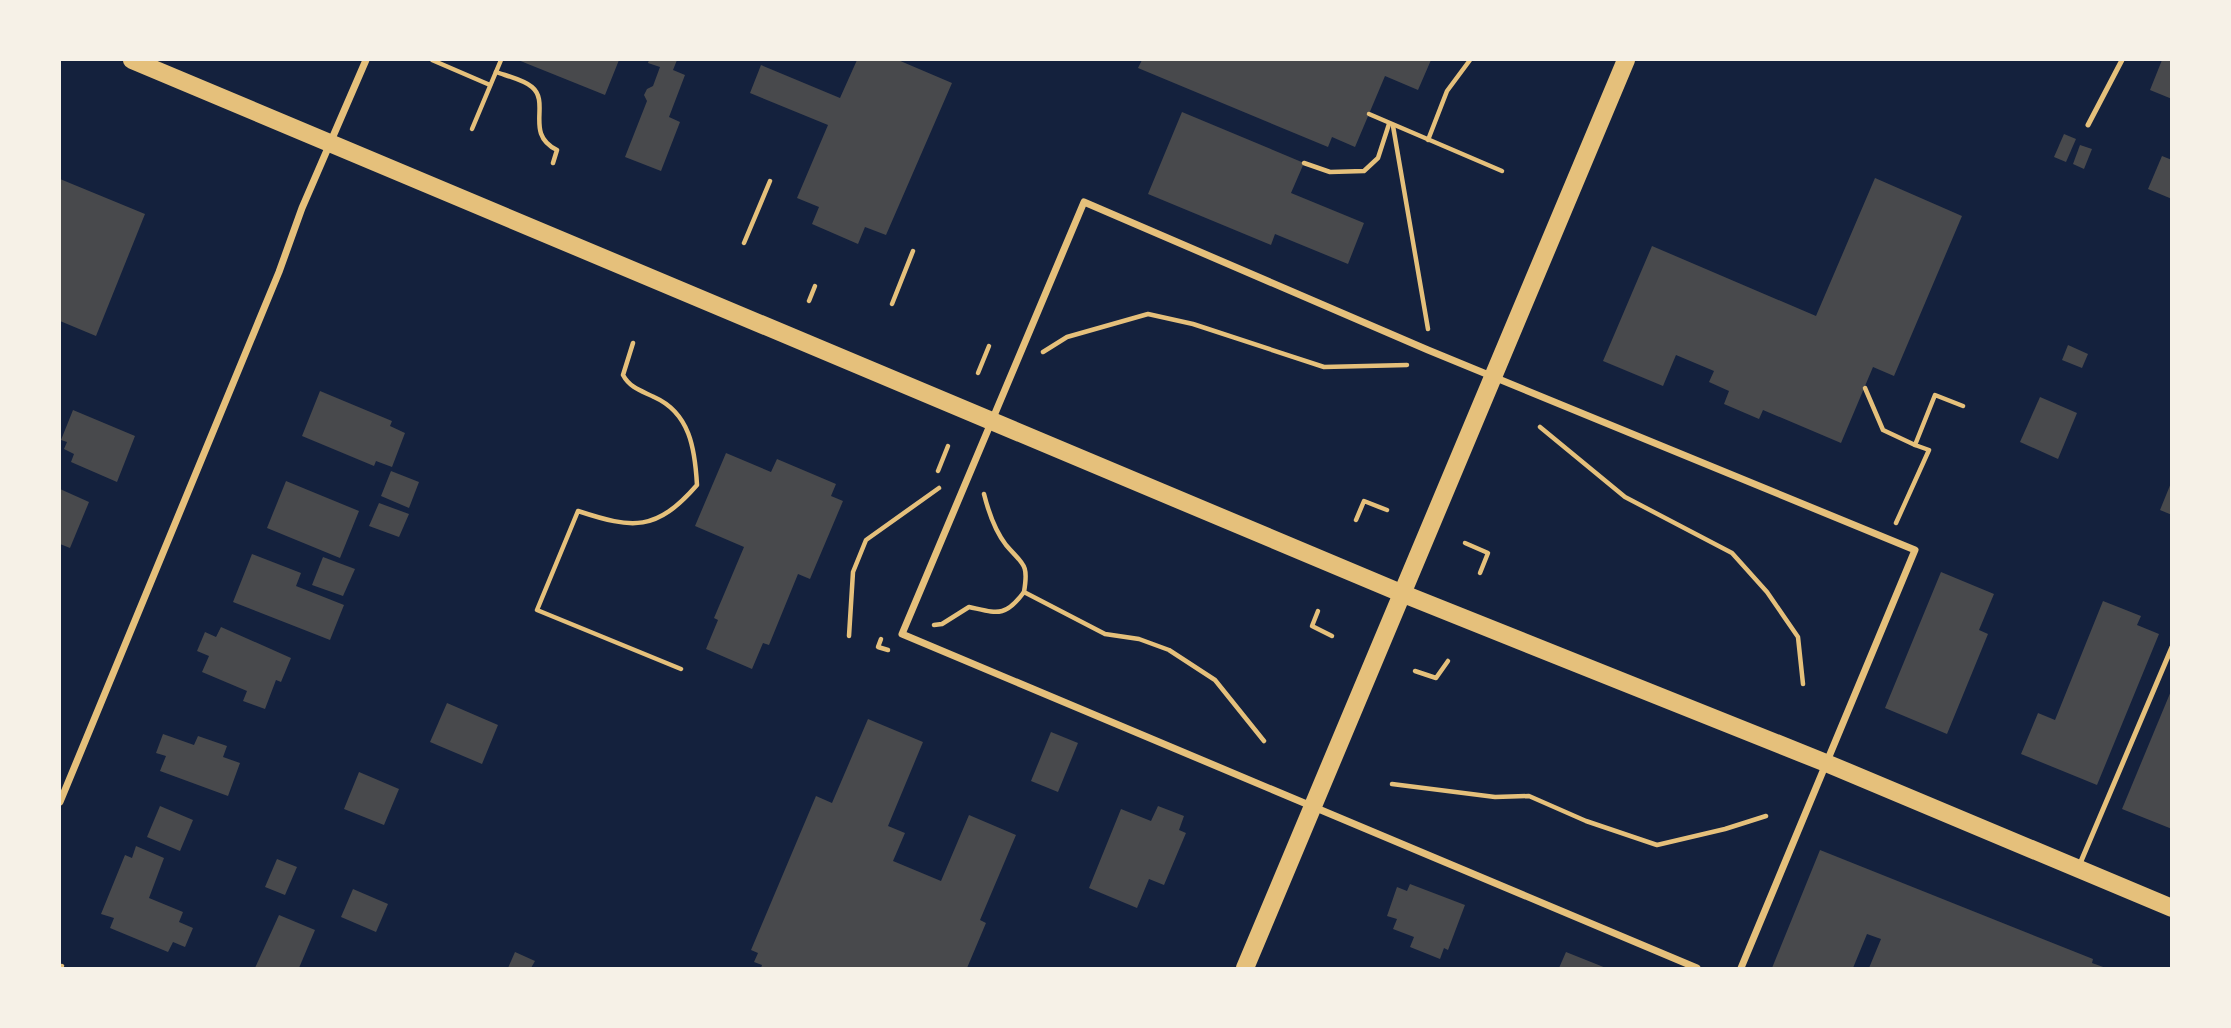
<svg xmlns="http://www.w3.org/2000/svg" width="2231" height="1028" font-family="'Alegreya Sans',sans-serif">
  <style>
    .building { fill: #48494c }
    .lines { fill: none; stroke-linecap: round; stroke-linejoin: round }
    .path { stroke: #e5c07b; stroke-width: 4.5 }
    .service { stroke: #e5c07b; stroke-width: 5 }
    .minor { stroke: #e5c07b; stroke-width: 7 }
    .primary { stroke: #e5c07b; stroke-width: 18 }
  </style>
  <rect width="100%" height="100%" fill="#14213d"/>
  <g class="building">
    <path d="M518 60H619L605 95Z"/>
    <path d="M649 60H677L673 70 685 75 669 117 680 122 661 171 625 157 647 101 644 95 647 89 653 86 660 67 648 63Z"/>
    <path d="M857 60H898L952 83 886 235 865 227 858 244 812 224 819 207 797 198 828 125 750 93 761 65 840 98Z"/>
    <path d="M1142 60H1431L1418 90 1385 76 1355 147 1332 137 1328 147 1138 68Z"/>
    <path d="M2162 60H2172V99L2150 90Z"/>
    <path d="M1182 112 1304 163 1291 193 1364 223 1348 264 1275 234 1271 245 1148 194Z"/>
    <path d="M2064 134 2076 139 2066 162 2054 157Z"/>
    <path d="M2080 145 2092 149 2084 169 2073 164Z"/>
    <path d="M2162 156 2172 160V199L2148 189Z"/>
    <path d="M1875 178 1962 216 1894 376 1873 367 1841 443 1763 410 1759 419 1724 404 1729 391 1709 382 1714 371 1676 355 1663 386 1603 361 1652 246 1816 316Z"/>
    <path d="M60 179 145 214 96 336 60 321Z"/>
    <path d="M2068 345 2088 354 2082 368 2062 360Z"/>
    <path d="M320 391 392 421 390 426 405 433 392 467 376 461 374 466 302 436Z"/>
    <path d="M2040 397 2077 413 2058 459 2020 442Z"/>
    <path d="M73 410 135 436 117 482 71 462 74 454 64 449 67 442 61 440Z"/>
    <path d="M726 453 771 472 777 459 836 484 831 496 843 501 810 579 798 574 769 645 763 643 752 669 706 649 718 620 714 618 744 547 695 526Z"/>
    <path d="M391 471 419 482 409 508 381 496Z"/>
    <path d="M286 481 359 511 340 558 267 528Z"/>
    <path d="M2171 483H2172V515L2160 510Z"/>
    <path d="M60 489 89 502 70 548 60 544Z"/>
    <path d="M379 503 409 514 399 537 369 526Z"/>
    <path d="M252 554 301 573 296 586 344 605 330 640 233 602Z"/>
    <path d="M323 557 355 569 343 596 312 585Z"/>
    <path d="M1941 572 1994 594 1979 630 1988 634 1947 734 1885 708Z"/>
    <path d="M2103 601 2141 616 2137 625 2159 634 2097 785 2021 754 2038 713 2055 720Z"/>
    <path d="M221 627 291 658 281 682 276 680 265 709 243 701 247 691 202 672 209 656 197 651 205 632 216 637Z"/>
    <path d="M2171 691H2172V829L2122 809Z"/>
    <path d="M447 703 498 725 482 764 430 742Z"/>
    <path d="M868 719 923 742 888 826 905 833 893 861 941 881 969 815 1016 835 980 920 986 923 967 968H761L762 965 754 962 758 953 751 950 816 796 832 803Z"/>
    <path d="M1051 732 1078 743 1058 792 1031 781Z"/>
    <path d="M163 734 194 745 198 736 227 746 223 757 240 763 228 796 160 771 166 756 156 753Z"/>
    <path d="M359 772 399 789 384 825 344 809Z"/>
    <path d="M160 806 193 820 180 851 147 837Z"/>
    <path d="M1158 806 1184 816 1179 830 1186 833 1164 885 1149 879 1137 908 1089 888 1121 809 1151 821Z"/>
    <path d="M136 846 164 858 149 898 183 912 179 922 193 928 185 947 173 942 168 952 110 928 114 918 101 914 125 855 132 858Z"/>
    <path d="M1820 850 2093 959 2092 963 2106 968H1869L1881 939 1867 934 1853 968H1772Z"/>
    <path d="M277 859 297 867 285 895 265 887Z"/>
    <path d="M1410 884 1465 905 1448 950 1444 948 1440 959 1410 947 1414 937 1393 929 1397 919 1387 916 1397 887 1407 891Z"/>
    <path d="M353 889 388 904 376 932 341 917Z"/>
    <path d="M279 915 315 930 299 968H255Z"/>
    <path d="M515 952 535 961 531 968H508Z"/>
    <path d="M1566 952 1606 968H1559Z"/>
  </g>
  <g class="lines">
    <g class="path">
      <path d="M432 60 490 85"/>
      <path d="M496 72C507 76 524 80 532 87 551 103 524 134 557 150L553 163"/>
      <path d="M1369 114 1502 171"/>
      <path d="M1393 126 1428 329"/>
      <path d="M472 129 501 60"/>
      <path d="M1428 140 1447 91 1470 60"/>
      <path d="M1304 163 1330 172 1364 171 1378 158 1389 124"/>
      <path d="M744 243 770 181"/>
      <path d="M809 301 815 286"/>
      <path d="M892 304 913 251"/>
      <path d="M633 343 623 375C630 388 642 391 654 397 690 413 695 449 697 485 656 532 633 529 578 511L537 610 681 669"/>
      <path d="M1043 352 1067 337 1148 314 1193 324 1324 367 1407 365"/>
      <path d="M978 373 989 346"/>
      <path d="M1865 388 1883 430 1915 445"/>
      <path d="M1540 427 1625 497 1732 553 1767 592 1798 637 1803 684"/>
      <path d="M938 471 948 446"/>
      <path d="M984 494C988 510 996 532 1006 545 1023 565 1029 563 1024 592L1105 634 1139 639 1169 650 1215 680 1264 741"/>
      <path d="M1356 520 1364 501 1387 510"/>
      <path d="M1896 523 1929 450 1915 445 1935 395 1963 406"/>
      <path d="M1465 543 1488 553 1480 573"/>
      <path d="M1318 611 1312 626 1332 636"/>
      <path d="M934 625 942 624 969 607C997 613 1005 618 1024 592"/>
      <path d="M849 636 853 572 866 540 939 488"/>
      <path d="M881 639 878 647 888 650"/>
      <path d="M1415 671 1436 678 1448 661"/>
      <path d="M1392 784 1495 797 1529 796 1586 821 1657 845 1725 829 1766 816"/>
      <path d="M61 968 62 966"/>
    </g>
    <g class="service">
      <path d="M2088 125 2122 60"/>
      <path d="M2079 866 2172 647"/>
    </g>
    <g class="minor">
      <path d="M60 802 279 272 302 208 366 60"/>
      <path d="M1697 968 902 634 1084 202 1428 350 1915 550 1741 968"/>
    </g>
    <g class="primary">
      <path d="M132 60 1401 593 1826 763 2172 908"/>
      <path d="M1245 968 1626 60"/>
    </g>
  </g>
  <rect width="2231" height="1028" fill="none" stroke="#f6f1e7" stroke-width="122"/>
</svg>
